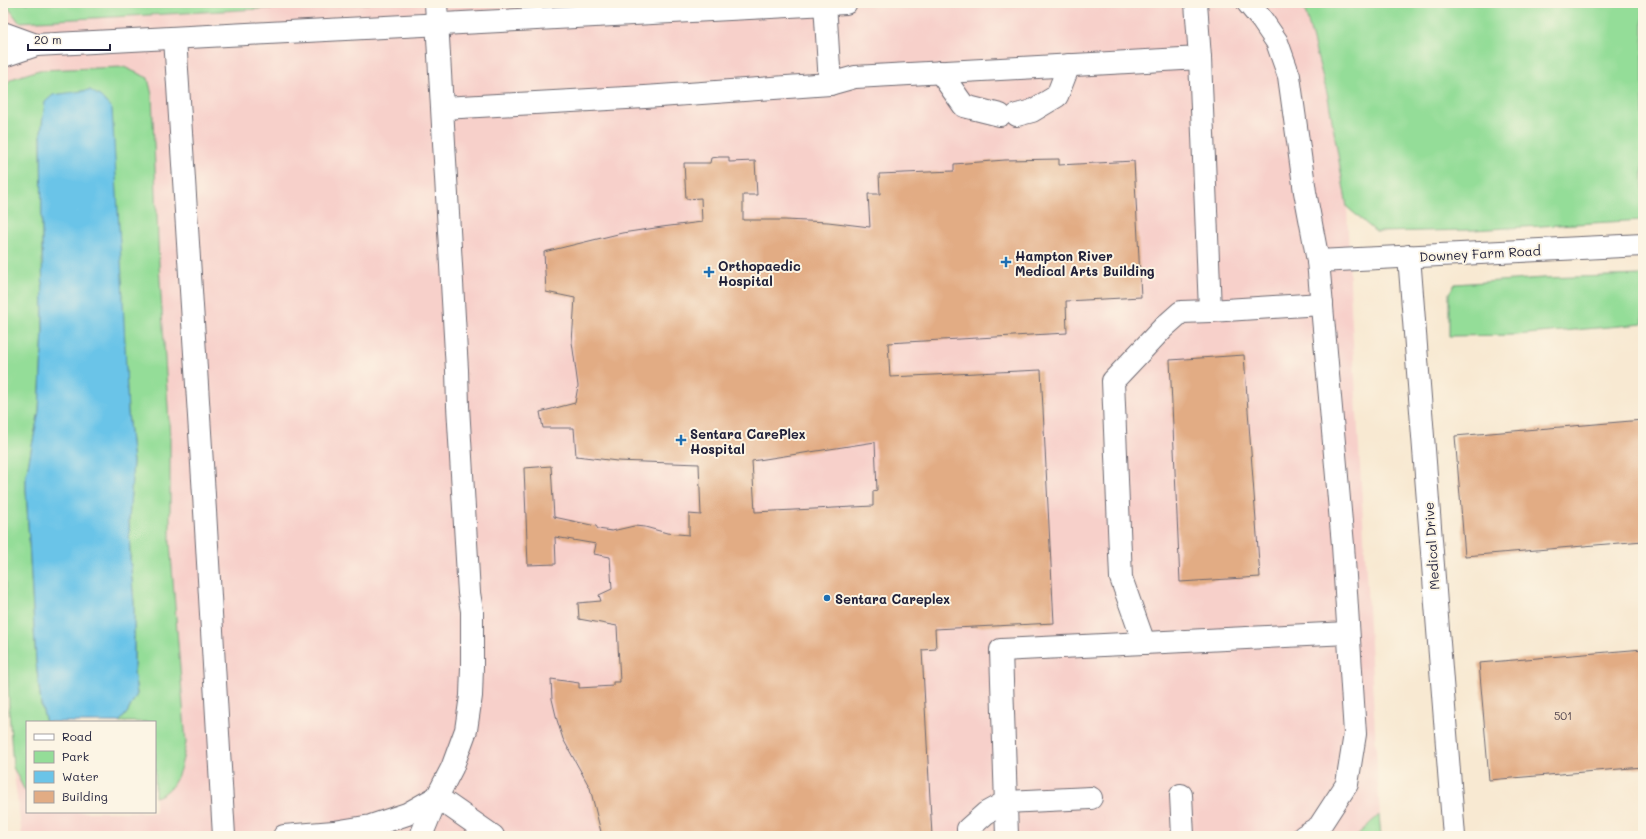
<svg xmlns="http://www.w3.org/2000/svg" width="1646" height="839" font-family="Mali,sans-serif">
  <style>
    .built { fill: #f7d0ca; fill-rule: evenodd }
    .green { fill: #94dd98; stroke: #5b806a }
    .water { fill: #6bc4e8; stroke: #467392 }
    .building { fill: #e2ac84; fill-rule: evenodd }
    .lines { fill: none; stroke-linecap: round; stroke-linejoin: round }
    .minor-casing { stroke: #6d6870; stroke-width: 24 }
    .minor { stroke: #fff; stroke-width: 22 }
    .poi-dot { fill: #1f6fb2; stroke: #fcf5e5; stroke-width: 1.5 }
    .labels { text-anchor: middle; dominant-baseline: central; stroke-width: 4; stroke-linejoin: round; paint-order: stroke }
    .number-label { font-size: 11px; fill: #52444d }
    .street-label { font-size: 13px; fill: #22223b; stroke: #fcf5e5 }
    .poi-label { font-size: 13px; font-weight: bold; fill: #22223b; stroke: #fcf5e5; text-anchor: start }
  </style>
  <rect width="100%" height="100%" fill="#fcf5e5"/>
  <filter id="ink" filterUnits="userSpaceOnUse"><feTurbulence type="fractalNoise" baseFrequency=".025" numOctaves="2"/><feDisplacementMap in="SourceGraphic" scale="8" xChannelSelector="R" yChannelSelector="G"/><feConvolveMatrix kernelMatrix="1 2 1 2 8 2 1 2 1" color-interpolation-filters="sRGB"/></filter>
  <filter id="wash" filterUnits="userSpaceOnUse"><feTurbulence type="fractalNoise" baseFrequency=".012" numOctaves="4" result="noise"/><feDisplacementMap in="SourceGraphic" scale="16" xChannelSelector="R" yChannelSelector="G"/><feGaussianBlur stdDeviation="0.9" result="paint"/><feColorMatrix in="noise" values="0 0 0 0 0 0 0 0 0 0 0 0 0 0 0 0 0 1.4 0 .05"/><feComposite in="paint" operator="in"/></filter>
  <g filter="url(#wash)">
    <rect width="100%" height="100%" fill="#f8e9d2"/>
    <path class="built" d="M3 3H1303L1328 97 1347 207 1351 307 1381 836H22L13 767 9 710 3 520V360L7 310 3 236ZM27 722H155V812H27Z"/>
    <g class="green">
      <path d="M5 3H370L19 22Z"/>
      <path d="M1303 3H1643V220L1473 230 1376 232 1347 207 1328 97Z"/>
      <path d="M124 67 148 78 152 95 159 264 170 438V543L186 743C182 763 178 792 155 797V722H119L127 713 137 694 134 671V603L130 558 129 520 133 462 128 413 118 215 90 90 73 93 41 132 43 330 39 411 26 476V489L36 662 41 704 46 722H27V791L24 789 13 767 9 710 3 520V360L7 310 3 236V90L11 79 39 70Z"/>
      <path d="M1643 275V324L1516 335 1449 336V293L1455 284 1543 278Z"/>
      <path d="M1379 815 1381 836H1356Z"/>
    </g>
    <path class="water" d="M90 90 101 97 112 109 122 277 128 413 133 462 129 520 130 558 134 603V671L137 694 127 713 119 722H46L41 704 36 662 26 489V476L39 411 43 330 41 132 45 102 53 95Z"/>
    <g id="blocks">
      <g class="building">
        <path d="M719 157H729V162L755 161 757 195H743V220H785L828 222 870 227 868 194H880L879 174 954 171V164L1005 160 1059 159V165L1134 161 1141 297 1066 301 1067 333 888 343 890 377 1041 370 1054 623 935 629 936 649 922 650 932 836H602L590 788 563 739 557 720 552 699 551 679 579 683V688L613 686V682H620L617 626 579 619 578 603 601 601 599 595 612 589 610 557 594 554 596 544 555 537 556 564 528 565 524 468 551 466 554 517 596 526 598 529 612 531 634 526 645 527 667 533 689 535V514L701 515 699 464 617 461 576 456 574 428H543L540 412 575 403 578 386 572 342 575 298 546 292 544 252 622 233 662 227 702 222 701 198 686 199 684 163H710L711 158ZM875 442 877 490 873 491V506L755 512 752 461Z"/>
        <path d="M1244 355 1260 577 1180 582 1170 360Z"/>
        <path d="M1643 420V541L1465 556 1455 436Z"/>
        <path d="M1643 649V767L1489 780 1479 663Z"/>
      </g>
    </g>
  </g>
  <g filter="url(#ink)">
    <use href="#blocks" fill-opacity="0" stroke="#6d6870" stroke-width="1"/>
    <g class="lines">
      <defs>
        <g id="minor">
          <path d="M825 3 830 84"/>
          <path d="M1196 3 1200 58"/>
          <path d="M1248 3 1262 20 1277 42 1289 76 1305 192 1318 261 1343 545 1355 734 1347 784 1319 827 1304 836"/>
          <path d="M3 33 36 45"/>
          <path d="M175 38 205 511 224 836"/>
          <path d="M3 56 36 45 846 3"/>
          <path d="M940 72 964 106 1000 115"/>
          <path d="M443 108 645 97 830 84 855 77 1200 58 1210 311 1322 304"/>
          <path d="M1017 115 1032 111 1057 96 1069 65"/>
          <path d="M1409 256 1454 836"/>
          <path d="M1318 261 1643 245"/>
          <path d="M1144 643 1121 578 1113 381 1163 328 1181 312 1210 311"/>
          <path d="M1181 795 1183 836"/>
          <path d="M437 797 493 836"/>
          <path d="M284 836 334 832 371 826 407 814 437 797"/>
          <path d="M421 836 437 797 452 768 466 730 471 696 472 667V611L469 593 458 406 457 370 436 3"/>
          <path d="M968 836V829L986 813 1006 802 1091 798"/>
          <path d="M1007 836 1001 650 1348 633"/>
        </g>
      </defs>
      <use href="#minor" class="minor-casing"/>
      <use href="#minor" class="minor"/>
    </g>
  </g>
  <g class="poi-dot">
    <path d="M1004 256h4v4h4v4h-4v4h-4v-4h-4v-4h4z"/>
    <path d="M707 266h4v4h4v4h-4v4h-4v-4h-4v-4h4z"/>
    <path d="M679 434h4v4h4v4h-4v4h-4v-4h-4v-4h4z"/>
    <circle cx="827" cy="598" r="4"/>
  </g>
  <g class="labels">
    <g class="number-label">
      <text x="1563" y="715">501</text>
    </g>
    <g class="street-label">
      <text transform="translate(1480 253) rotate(-3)">Downey Farm Road</text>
      <text transform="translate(1431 546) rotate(-94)">Medical Drive</text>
    </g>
    <g class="poi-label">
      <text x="1015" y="255">Hampton River<tspan x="1015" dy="15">Medical Arts Building</tspan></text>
      <text x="718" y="265">Orthopaedic<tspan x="718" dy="15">Hospital</tspan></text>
      <text x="690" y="433">Sentara CarePlex<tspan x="690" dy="15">Hospital</tspan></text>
      <text x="835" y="598">Sentara Careplex</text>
    </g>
  </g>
  <rect width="1646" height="839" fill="none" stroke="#fcf5e5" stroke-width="16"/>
  <rect x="26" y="721" width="130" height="92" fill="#fcf5e5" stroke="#a5a1a1"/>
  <rect x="34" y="734" width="20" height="6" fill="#ffffff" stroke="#a5a1a1"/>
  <text x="62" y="741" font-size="12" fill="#22223b">Road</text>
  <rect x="34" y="751" width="20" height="12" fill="#94dd98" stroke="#a5a1a1"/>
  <text x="62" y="761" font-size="12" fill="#22223b">Park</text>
  <rect x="34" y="771" width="20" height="12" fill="#6bc4e8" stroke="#a5a1a1"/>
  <text x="62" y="781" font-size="12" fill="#22223b">Water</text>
  <rect x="34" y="791" width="20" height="12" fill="#e2ac84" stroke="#a5a1a1"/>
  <text x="62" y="801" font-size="12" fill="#22223b">Building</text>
  <path d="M28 44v6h82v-6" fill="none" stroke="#22223b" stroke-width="2"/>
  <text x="34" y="44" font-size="12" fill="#22223b" stroke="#fcf5e5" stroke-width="3" paint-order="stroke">20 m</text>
</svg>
